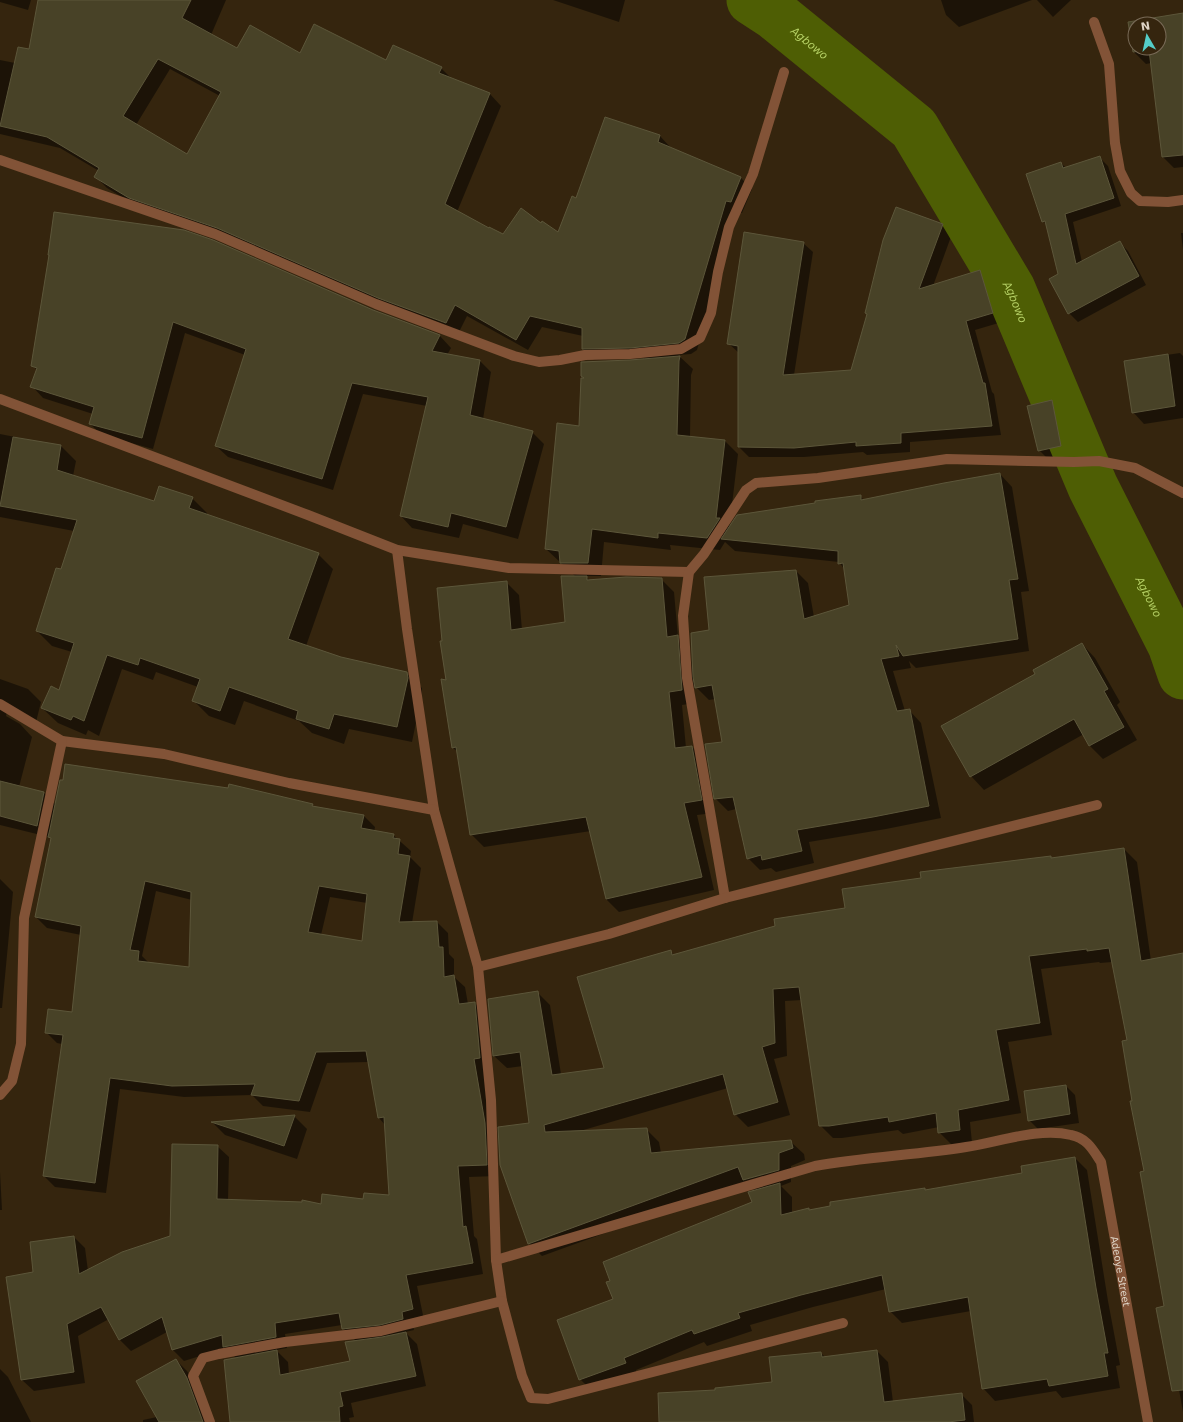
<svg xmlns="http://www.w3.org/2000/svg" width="1183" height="1422" font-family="'DejaVu Sans',sans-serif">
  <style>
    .shadow { fill: #0007; fill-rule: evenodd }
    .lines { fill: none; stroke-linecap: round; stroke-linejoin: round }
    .river { stroke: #4e5e04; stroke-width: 51 }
    .building { fill: #484227; stroke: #5c563a; fill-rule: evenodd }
    .minor { stroke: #825337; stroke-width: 10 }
    .labels { text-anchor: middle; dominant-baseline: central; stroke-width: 3; stroke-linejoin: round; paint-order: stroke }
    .street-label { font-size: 10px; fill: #ded4c6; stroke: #35250e }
    .water-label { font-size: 11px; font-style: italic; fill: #b4cf64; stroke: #35250e }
  </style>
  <rect width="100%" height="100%" fill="#35250e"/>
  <g class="shadow">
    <path d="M0 0H31L28 10 0 2Z"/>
    <path d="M39 0H226L211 35 238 49 387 62 441 68 452 79 490 94 501 106 457 212 503 235 541 224 559 233 577 199 606 118 660 136 671 148V149L741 178 752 189 742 213 737 212 697 350 691 354 678 355 693 369 691 375 690 437 725 441 738 454 729 530 860 496 864 500 1000 474 1012 487 1029 591 1021 592 1029 651 916 668 909 661 911 668 893 671 905 711 909 710 921 723 941 818 886 829 809 842 814 863 776 872 771 868 760 870 748 858 736 809 728 811 715 798 723 743 715 699 709 700 696 687 694 675 693 676 695 703 682 705 686 748 692 747 705 760 714 813 697 815 714 890 619 912 606 899 591 831 484 847 471 834 458 752 453 748 447 682 506 582 519 595 522 630 566 623 576 577 546 549 580 427 585 380 582 376 644 360V358L594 360 583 349V336L542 327 528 350 467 316 458 334 142 209 107 188 96 177 99 171 60 148 0 134V60L15 63 30 50ZM170 69 220 96 187 156 136 125ZM604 542 671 550 670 545 720 550 725 542 735 551 839 562 845 570 850 606 814 617 808 583 796 571 710 631 694 669H692L690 649 678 637 674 592 661 579 591 581 585 576H601Z"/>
    <path d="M553 0H625L619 22Z"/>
    <path d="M941 0H1032L959 27 946 15Z"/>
    <path d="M1037 0H1071L1053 17Z"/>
    <path d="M1183 14V167L1174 168 1163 157 1151 63 1146 64 1134 52 1129 22ZM1135 24H1159V48H1135Z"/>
    <path d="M1099 157 1108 166 1121 206 1073 222 1082 262 1119 242 1128 251 1146 285 1078 322 1069 313 1047 225 1043 221 1061 163 1066 168Z"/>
    <path d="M896 208 943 225 952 234 933 286 980 271 989 281 1002 322 975 330 992 392 994 394 1001 435 910 442V452L867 455 863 452 804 457H749L739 447V353L728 343 803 243 813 252 794 375 852 371Z"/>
    <path d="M1181 233H1183V250Z"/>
    <path d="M50 256 373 311 440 336 451 348 447 355 480 361 491 372 483 419 532 432 544 444 518 539 463 524 459 538 412 528 401 516 427 406 363 394 333 490 228 457 216 446 245 355 185 333 153 449 102 435 90 424 93 414 43 398 32 386 37 370 32 365Z"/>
    <path d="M1180 353 1183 356V418L1144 424 1133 412 1125 361Z"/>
    <path d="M1052 402 1060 410 1069 455 1048 459 1039 450Z"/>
    <path d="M0 434 61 446 76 461 73 476 155 502 192 498 207 513V515L318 554 333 569 306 646 341 658 406 673 422 688V693L412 742 349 729 344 744 312 733 299 721 244 701 235 725 209 716 194 701 198 687 156 672 153 680 122 669 99 736 88 730 86 735 58 723 42 708 60 691 72 652 52 646 37 631 62 570 74 531 0 517Z"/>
    <path d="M1082 644 1095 658 1120 702 1117 705 1137 740 1103 759 1090 746 1084 734 984 790 971 776Z"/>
    <path d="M0 679 28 689 41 702 36 722 7 712 6 716 20 724 32 737 19 787 44 793 56 805H312L314 807 364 816 375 827 374 832 393 835 411 851 410 857 421 868 412 923 437 922 448 933 449 954 454 959V977L465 987 468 1004 475 1003 486 1014 497 1176 469 1177 474 1236 477 1239 483 1274 417 1286 424 1320 412 1323 414 1330 405 1332 417 1344 426 1386 351 1403 354 1417 349 1418 350 1422H231L236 1358 226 1348 184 1361 173 1350 167 1332 131 1351 120 1340 109 1319 78 1336 85 1383 34 1391 22 1380 34 1273 74 1237 85 1248 88 1271 171 1237 217 1146 229 1157 228 1201 322 1205 364 1200 390 1196 385 1125 379 1118 369 1062 327 1063 310 1112 263 1106 252 1095 184 1097 120 1089 106 1193 55 1187 44 1176 62 1044 57 1043 46 1032 73 1013 81 935 47 928 36 917 52 839 49 836V837L0 825ZM156 891 192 900 190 969 150 964 142 956ZM330 897 367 903 363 942 321 935ZM342 1325 343 1328 356 1341 351 1362 289 1374 288 1362 276 1350 287 1348 285 1334Z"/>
    <path d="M1124 849 1137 862 1151 961 1183 962V1412L1174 1362 1145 1172 1133 1101 1128 1041 1112 962 1100 963 1099 962 1041 969 1052 1035 1008 1042 1021 1113 970 1122 972 1143 952 1145 939 1132V1127L903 1134 898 1130 842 1138H833L820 1125 802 1000 785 1001 787 1056 774 1059 790 1115 748 1127 735 1114 728 1088 580 1131 646 1129 659 1142 661 1153 791 1142 804 1154 805 1160 791 1166V1182L781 1186 792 1197V1213L808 1209 811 1211 924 1189 926 1191 1023 1174 1075 1158 1087 1170 1108 1301 1120 1365 1116 1366 1120 1388 1062 1398 1056 1391 995 1401 983 1388 971 1311 902 1323 890 1311 886 1289 813 1307 750 1325 752 1331 707 1346 704 1342 636 1370 637 1375 593 1392 580 1379 614 1300 753 1202 756 1191 746 1182 542 1256 529 1243 530 1124 523 1066 507 1068 494 1056 537 992 550 1005 561 1074 605 1069 670 951 675 956 846 909 1052 859Z"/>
    <path d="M0 879 13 892 2 1008H0Z"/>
    <path d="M1066 1086 1075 1095 1079 1123 1038 1129 1029 1120Z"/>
    <path d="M294 1116 307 1129 297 1159 225 1135 213 1123Z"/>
    <path d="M0 1172 2 1210H0Z"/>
    <path d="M877 1351 888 1362 893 1402 961 1394 972 1405 974 1422H660L716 1391 773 1383 821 1353 826 1358Z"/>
    <path d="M176 1360 187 1371 198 1390 209 1422H143V1420L157 1417Z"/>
    <path d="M0 1369 8 1377 31 1422H0Z"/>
  </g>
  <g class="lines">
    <path class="river" id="s1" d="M752 0 775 15 914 128 1010 289 1093 487 1173 645 1183 674"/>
  </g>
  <g class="building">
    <path d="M38 0H191L182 18 237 48 250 25 300 53 314 24 386 60 393 45 442 67 439 73 490 93 445 204 489 228V227L503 234 521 208 541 223 542 221 558 232 572 196 576 198 605 117 660 135 658 142 741 177 731 202 726 201 685 339 679 343 630 348 582 349V328L530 316 516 340 455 305 446 323 378 298 217 228 129 198 94 177 99 168 47 137 0 126 18 47 29 49ZM158 59 221 92 187 154 123 116Z"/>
    <path d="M1183 13V155L1162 157 1149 50 1133 52 1128 22ZM1135 24H1159V48H1135Z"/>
    <path d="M1100 156 1114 198 1065 214 1076 264 1120 241 1139 276 1068 314 1049 279 1058 274 1045 221 1042 222 1026 174 1061 162 1063 168Z"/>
    <path d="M896 207 943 224 919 289 980 270 993 313 966 321 983 383H985L992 426 901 433V443L856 446V442L794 448 738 447V346L727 344 744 232 804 242 783 375 851 370 867 314 865 313 883 240Z"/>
    <path d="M54 212 184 230 213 240 373 310 440 335 432 351 480 360 470 415 533 431 506 527 451 513 448 527 400 516 428 397 352 383 322 479 215 446 246 349 173 322 142 438 89 424 94 407 30 387 37 368 31 366 49 255H48Z"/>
    <path d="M1168 354 1175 406 1132 413 1124 361Z"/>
    <path d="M680 356 679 361 677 435 725 440 716 518H720L707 538 658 533V538L592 529 588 563H560L559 551 545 549 557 423 579 426 581 378H584L581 376V362L630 360Z"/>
    <path d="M1052 400 1061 446 1038 451 1027 406Z"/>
    <path d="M13 437 61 445 57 470 154 501 159 486 193 497 189 508 319 553 288 639 341 657 407 672 408 678 397 727 334 714 329 729 296 719 298 711 229 687 220 711 192 701 200 679 140 658 138 665 107 655 84 721 73 716 71 720 41 708 51 686 59 690 74 643 36 631 56 568 61 569 77 520 0 506Z"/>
    <path d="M1000 473 1018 579 1009 580 1018 639 903 656 896 645 899 656 881 659 897 711 910 709 929 806 873 817 797 830 802 851 762 860 761 855 747 859 733 797 714 799 705 744 722 742 712 685 695 688 693 677 691 633 709 630 704 577 796 570 804 619 849 605 843 563 838 564V551L721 539 737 515 815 503V501L861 495V500L944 483Z"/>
    <path d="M561 576H587V580L626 577 662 578 667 637 678 635 682 690 669 692 675 748 692 746 702 800 684 803 702 877 606 899 586 817 470 835 456 747 452 748 441 679 446 680 440 641H442L437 588 507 581 511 630 565 622Z"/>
    <path d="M1082 643 1108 689 1104 691 1124 727 1089 746 1074 719 970 777 941 726 1035 674 1033 670Z"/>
    <path d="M65 764 228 788 229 784 313 804 312 806 364 815 361 828 394 834 393 838 400 839 398 854 410 856 399 922 437 921 439 947H443L444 977 454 975 459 1004 475 1002 480 1058 474 1059 485 1123 487 1165 458 1166 463 1227 466 1226 473 1263 406 1275 413 1309 402 1312 403 1319 380 1325 342 1329 339 1313 275 1323 276 1337 223 1347 222 1335 172 1350 162 1317 119 1340 101 1307 67 1324 74 1372 21 1380 6 1277 33 1272 30 1242 74 1236 79 1274 122 1252 170 1236 172 1144 218 1145 217 1199 302 1202V1200L321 1204 322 1194 363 1199 364 1193 389 1195 384 1117 378 1118 366 1051 316 1052 299 1101 251 1095 255 1084 172 1086 110 1078 95 1183 43 1176 63 1035 45 1033 48 1009 72 1012 81 926 35 917 51 838 48 837 50 829 60 780H63ZM145 881 191 892 189 967 138 961 139 951 130 950ZM319 886 367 894 362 941 308 932Z"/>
    <path d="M0 781 44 792 37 826 0 816Z"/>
    <path d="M1124 848 1141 961 1183 953V1390L1172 1391 1156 1308 1164 1306 1140 1172 1144 1171 1130 1101H1132L1122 1041 1127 1040 1109 948 1087 951V949L1029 956 1040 1023 996 1030 1009 1100 958 1110 960 1130 938 1133 936 1113 889 1122 888 1117 829 1126H819L799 987 773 989 775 1043 762 1047 778 1102 734 1115 723 1074 544 1125 545 1132 647 1128 651 1153 791 1140 793 1148 779 1153V1170L743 1180 738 1167 528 1244 500 1165 498 1127 529 1123 520 1052 493 1056 488 999 538 991 552 1075 604 1068 577 977 671 950 672 955 775 926 774 919 845 908 842 889 921 878 920 872 1051 856V858Z"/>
    <path d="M1066 1085 1070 1114 1028 1121 1024 1091Z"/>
    <path d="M295 1115 284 1146 211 1122Z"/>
    <path d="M1075 1157 1096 1288 1108 1353H1104L1108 1376 1049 1386 1047 1379 982 1389 968 1297 889 1312 882 1275 801 1295 738 1313 740 1318 694 1334 692 1330 624 1358 626 1363 579 1380 557 1320 613 1299 606 1282 610 1281 603 1262 752 1202 748 1192 780 1183 781 1215 809 1208V1210L830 1206V1202L925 1188V1190L1022 1173 1021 1166Z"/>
    <path d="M406 1332 416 1376 340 1392 343 1406 339 1407 340 1422H230L224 1360 277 1350 280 1375 350 1361 345 1342 382 1337Z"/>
    <path d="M877 1350 884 1402 962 1393 965 1420 948 1422H659L658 1393 715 1390V1388L772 1382 769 1357 821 1352 822 1357Z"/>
    <path d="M176 1359 187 1378 203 1422H159L136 1381Z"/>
  </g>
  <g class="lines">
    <g class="minor">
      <path d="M1094 22 1109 64 1115 143 1120 171 1131 193 1140 201 1168 202 1183 200"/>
      <path d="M0 160 215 234 376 304 514 356 539 362 560 360 585 355 630 354 681 349 700 338 711 313 718 272 729 227 753 174 784 72"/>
      <path d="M0 399 308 515 397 550 509 568 689 572"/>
      <path d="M397 550 407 629 434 810 478 967 491 1100 496 1260 502 1301 522 1376 531 1398 548 1399 843 1323"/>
      <path d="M0 704 62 741 164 754 289 783 434 810"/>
      <path d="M725 898 687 678 683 616 689 572 704 554 746 490 756 483 818 478 947 459 1074 462 1099 461 1135 468 1183 493"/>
      <path d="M478 967 609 934 725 898 1097 805"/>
      <path d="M0 1095 12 1081 21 1044 24 918 62 741"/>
      <path id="s2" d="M496 1260 815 1166C865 1157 916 1155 966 1147 999 1142 1039 1127 1071 1135 1087 1138 1093 1150 1101 1162L1148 1422"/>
      <path d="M210 1422 193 1376 203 1358 219 1354 285 1342 381 1331 502 1301"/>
    </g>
  </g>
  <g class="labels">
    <g class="street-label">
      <text stroke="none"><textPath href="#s2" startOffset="744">Adeoye Street</textPath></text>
    </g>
    <g class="water-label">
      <text stroke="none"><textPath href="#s1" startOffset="72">Agbowo</textPath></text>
      <text stroke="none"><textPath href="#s1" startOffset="408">Agbowo</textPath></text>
      <text stroke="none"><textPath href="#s1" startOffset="732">Agbowo</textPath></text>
    </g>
  </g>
  <g transform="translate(1147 36) rotate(351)"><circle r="19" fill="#35250e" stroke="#796b58"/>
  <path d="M0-3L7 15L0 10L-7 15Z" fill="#54cdc8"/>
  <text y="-6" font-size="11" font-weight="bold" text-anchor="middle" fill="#ded4c6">N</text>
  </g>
</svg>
